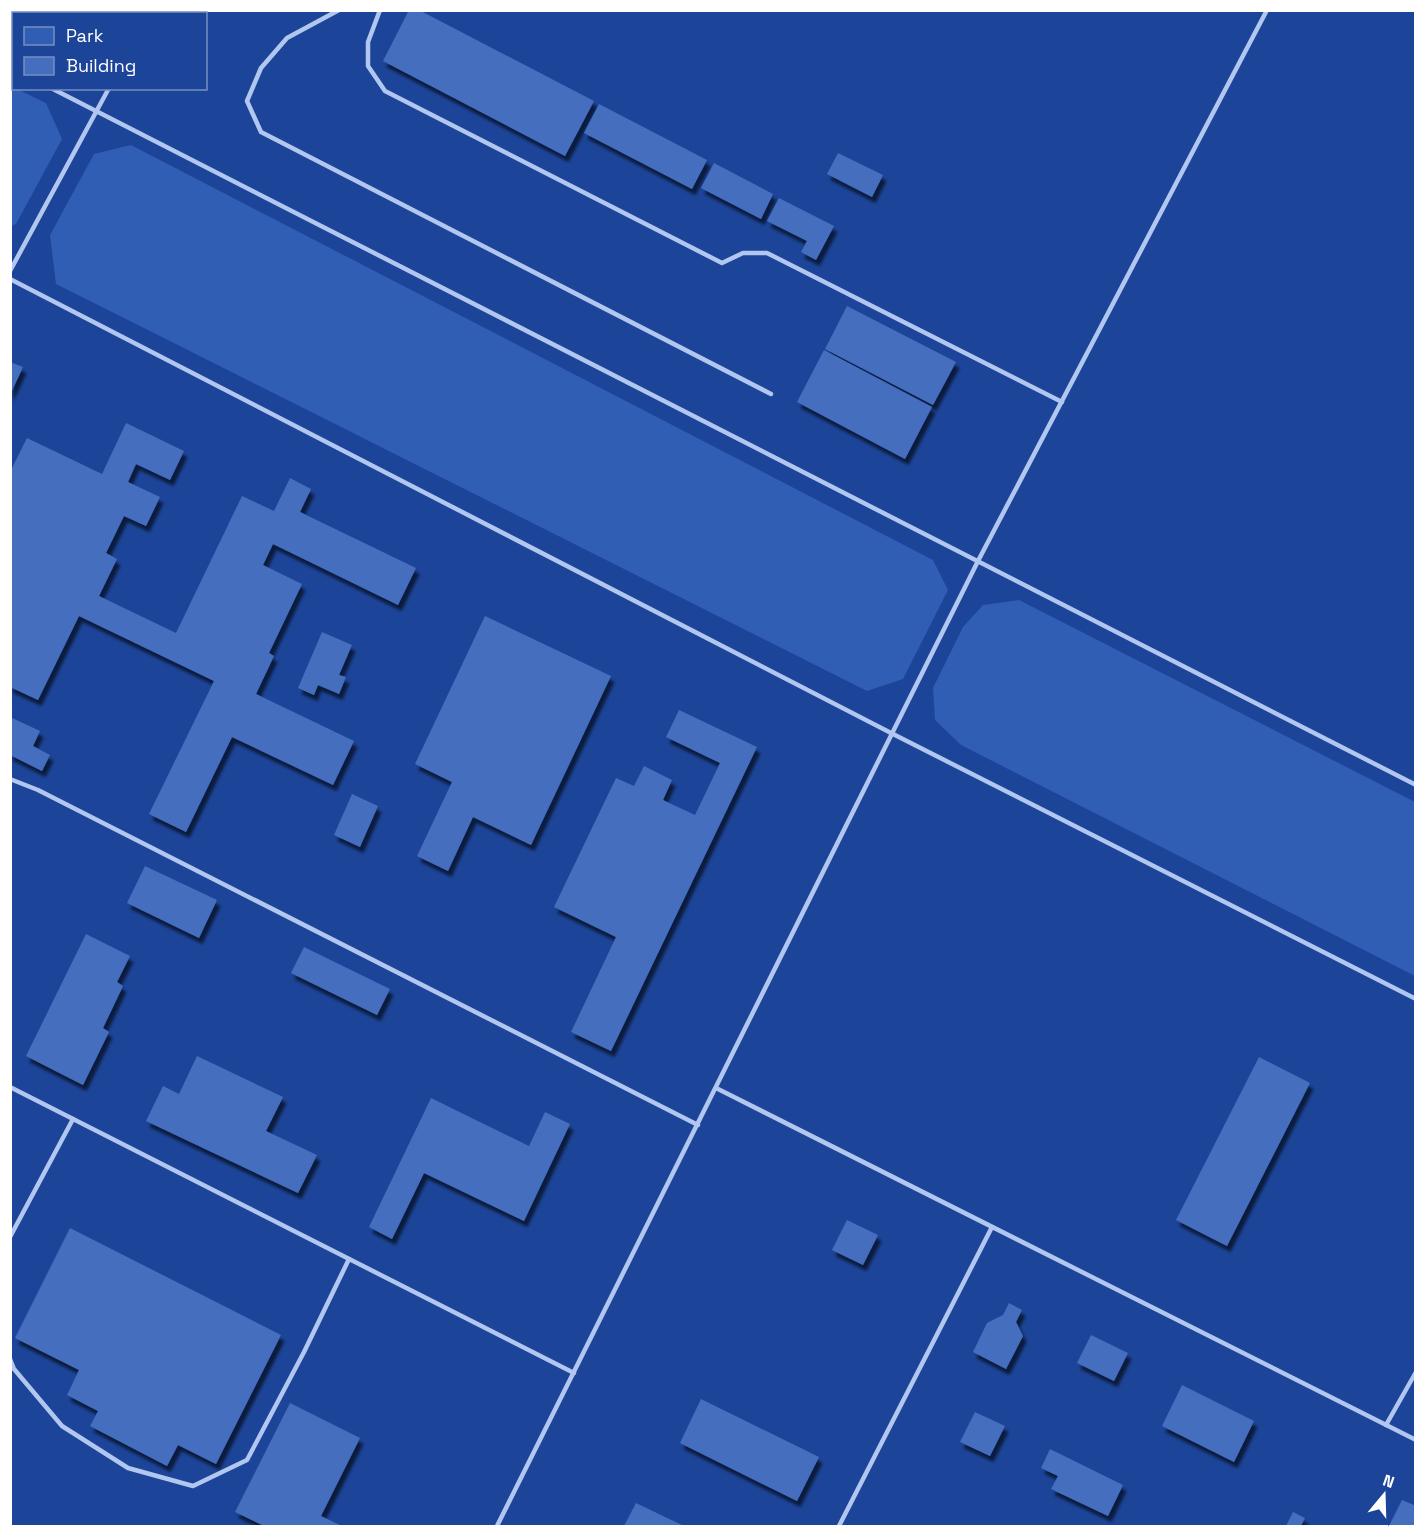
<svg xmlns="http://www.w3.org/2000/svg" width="1426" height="1537" font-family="'Space Grotesk',sans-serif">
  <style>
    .green { fill: #305eb5 }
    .building { fill: #456ebf; filter: url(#shadow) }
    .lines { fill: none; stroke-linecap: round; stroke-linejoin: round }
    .lane { stroke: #b1c7f0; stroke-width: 4.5 }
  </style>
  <defs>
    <filter id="shadow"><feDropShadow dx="3.5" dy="6" stdDeviation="1.5" flood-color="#0009"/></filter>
  </defs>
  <rect width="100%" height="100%" fill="#1c4498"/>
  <g class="green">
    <path d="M10 85 14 88 17 89 46 103 62 139 16 224 11 226Z"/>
    <path d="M131 145 933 560 948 590 903 679 867 691 56 284 50 235 94 154Z"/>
    <path d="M1019 600 1415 802V976L961 745 935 720 933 688 963 627 983 605Z"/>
  </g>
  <g class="building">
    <path d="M409 10H419L594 101 565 156 383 61Z"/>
    <path d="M599 104 707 160 692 189 584 133Z"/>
    <path d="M838 153 883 175 872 197 827 174Z"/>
    <path d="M714 163 773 194 761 219 701 188Z"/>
    <path d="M779 198 834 226 816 260 801 252 807 241 767 221Z"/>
    <path d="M847 306 956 362 933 405 825 349Z"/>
    <path d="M824 350 932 407 905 459 797 402Z"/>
    <path d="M10 362 23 367 10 395Z"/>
    <path d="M126 423 184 451 170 480 136 464 128 482 160 497 146 526 124 516 106 553 117 559 99 596 176 633 242 496 274 511 290 478 311 489 300 512 416 568 398 605 273 544 263 565 302 584 269 653 274 656 256 694 354 741 333 785 232 737 186 832 149 814 214 681 79 616 38 700 10 687V472L27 438 102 474Z"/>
    <path d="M485 616 611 676 531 845 473 817 448 871 417 856 452 782 415 764Z"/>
    <path d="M322 632 352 645 339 675 346 677 339 694 318 685 314 695 298 688Z"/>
    <path d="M679 710 757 747 611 1051 571 1032 616 937 554 907 616 778 634 786 644 766 672 780 663 800 695 815 720 763 666 737Z"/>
    <path d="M10 717 40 731 33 746 50 755 42 771 10 755Z"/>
    <path d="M352 794 378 806 360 847 334 835Z"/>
    <path d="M145 866 217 900 199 938 127 903Z"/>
    <path d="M86 934 130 956 117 982 123 986 103 1028 109 1032 83 1085 26 1056Z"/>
    <path d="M304 947 390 989 377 1015 291 973Z"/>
    <path d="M197 1056 283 1097 266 1131 317 1155 298 1193 146 1121 163 1086 179 1094Z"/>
    <path d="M1259 1057 1310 1083 1227 1246 1176 1220Z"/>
    <path d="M431 1098 529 1146 545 1112 570 1124 524 1221 424 1173 392 1239 369 1227Z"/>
    <path d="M847 1220 878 1235 863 1265 832 1250Z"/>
    <path d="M70 1228 281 1335 216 1464 178 1445 167 1466 90 1426 98 1411 67 1395 79 1370 15 1338Z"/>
    <path d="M1009 1303 1022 1310 1016 1322 1023 1336 1006 1369 973 1352 987 1323 1003 1315Z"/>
    <path d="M1091 1335 1128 1353 1114 1381 1077 1363Z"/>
    <path d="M1182 1385 1254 1421 1234 1462 1162 1426Z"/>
    <path d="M701 1399 819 1457 797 1501 680 1443Z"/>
    <path d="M290 1403 360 1438 321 1516 342 1526H264L235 1512Z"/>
    <path d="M975 1412 1005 1426 990 1456 960 1442Z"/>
    <path d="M1050 1449 1123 1485 1108 1516 1051 1489 1058 1476 1041 1468Z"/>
    <path d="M1402 1500 1416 1506V1526H1389Z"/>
    <path d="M636 1503 684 1526H624Z"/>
    <path d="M1293 1512 1305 1518 1301 1526H1286Z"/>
  </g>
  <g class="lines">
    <g class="lane">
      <path d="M339 10 287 38 261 68 247 101 261 132 771 394"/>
      <path d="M380 10 368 42V66L385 91 722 263 743 253H767L1062 402"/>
      <path d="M148 14 149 10"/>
      <path d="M10 68 14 70"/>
      <path d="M51 88 1416 785"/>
      <path d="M10 271 109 88"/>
      <path d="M10 279 893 734 1416 999"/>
      <path d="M10 779 38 790 698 1125"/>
      <path d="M10 1087 574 1373"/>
      <path d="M716 1088 1416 1440"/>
      <path d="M10 1237 73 1119"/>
      <path d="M10 1359 14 1369 62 1426 128 1468 193 1486 247 1460 304 1352 349 1259"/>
      <path d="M1386 1425 1416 1372"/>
      <path d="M497 1526 978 561 1267 10"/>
      <path d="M839 1526 992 1227"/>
    </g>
  </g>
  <rect width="1426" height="1537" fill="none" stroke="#ffffff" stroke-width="24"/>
  <rect x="12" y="12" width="195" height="78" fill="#1c4498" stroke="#778fc1" stroke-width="1.5"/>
  <rect x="24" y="27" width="30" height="18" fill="#305eb5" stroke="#778fc1" stroke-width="1.5"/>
  <text x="66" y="42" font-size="18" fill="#ffffff">Park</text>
  <rect x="24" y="57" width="30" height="18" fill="#456ebf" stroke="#778fc1" stroke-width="1.5"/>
  <text x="66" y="72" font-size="18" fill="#ffffff">Building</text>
  <g transform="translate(1384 1495) rotate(19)" stroke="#1c4498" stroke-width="4.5" paint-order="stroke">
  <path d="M0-4.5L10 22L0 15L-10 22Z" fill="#ffffff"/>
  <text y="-9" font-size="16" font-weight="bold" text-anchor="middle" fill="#ffffff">N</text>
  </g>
</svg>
